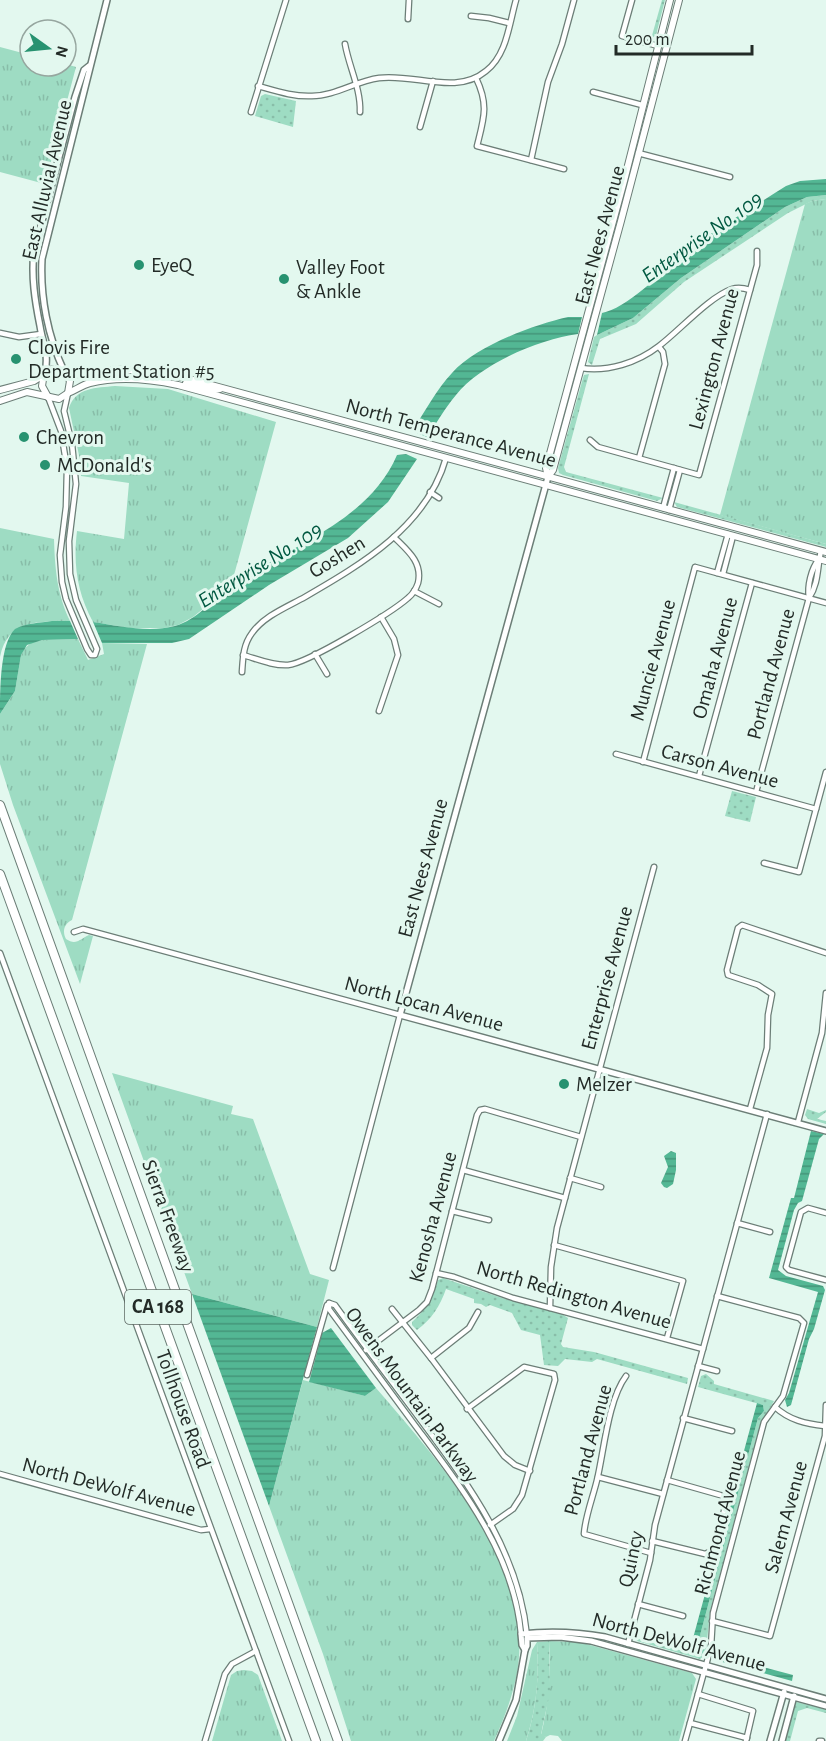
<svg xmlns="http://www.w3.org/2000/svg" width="826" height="1741" font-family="'Alegreya Sans',sans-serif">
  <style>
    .grass { fill: url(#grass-tufts) }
    .park { fill: url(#park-dots) }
    .water { fill: url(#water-rules) }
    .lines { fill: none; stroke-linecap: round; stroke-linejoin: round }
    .minor-casing { stroke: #6c7e77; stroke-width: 7 }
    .tertiary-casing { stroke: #6c7e77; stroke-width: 8 }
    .secondary-casing { stroke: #6c7e77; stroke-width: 8 }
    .motorway-casing { stroke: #6c7e77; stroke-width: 10 }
    .minor { stroke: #fff; stroke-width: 4.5 }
    .tertiary { stroke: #fff; stroke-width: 5 }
    .secondary { stroke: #fff; stroke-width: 6 }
    .motorway { stroke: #fff; stroke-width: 8 }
    .poi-dot { fill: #279270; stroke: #e3f8ef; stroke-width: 2 }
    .labels { text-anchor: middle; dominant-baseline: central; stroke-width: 6; stroke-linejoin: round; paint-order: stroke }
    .shield { fill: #e3f8ef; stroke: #5d6863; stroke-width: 1.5 }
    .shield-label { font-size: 20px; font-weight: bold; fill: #232b27 }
    .street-label { font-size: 21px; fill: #232b27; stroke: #e3f8ef }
    .poi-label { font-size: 21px; fill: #232b27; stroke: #e3f8ef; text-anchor: start }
    .water-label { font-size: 22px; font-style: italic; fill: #005840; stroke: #e3f8ef }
  </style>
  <defs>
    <pattern id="grass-tufts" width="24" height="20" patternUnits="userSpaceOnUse" patternTransform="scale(1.5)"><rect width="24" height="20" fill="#9edcc3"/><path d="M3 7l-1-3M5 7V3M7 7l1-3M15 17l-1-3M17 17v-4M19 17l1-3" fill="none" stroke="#88bda8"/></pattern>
    <pattern id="park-dots" width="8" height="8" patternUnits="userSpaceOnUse" patternTransform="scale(1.5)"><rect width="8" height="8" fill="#9edcc3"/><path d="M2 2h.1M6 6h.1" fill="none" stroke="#88bda8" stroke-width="1.8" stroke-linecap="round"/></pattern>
    <pattern id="water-rules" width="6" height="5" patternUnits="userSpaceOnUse" patternTransform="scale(1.5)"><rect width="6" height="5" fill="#53b794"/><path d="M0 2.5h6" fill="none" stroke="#449579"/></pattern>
  </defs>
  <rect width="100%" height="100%" fill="#e3f8ef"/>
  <g class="grass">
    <path d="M0 47 30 55V66H66V64L76 67 45 184 0 172Z"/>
    <path d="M826 199V544L720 515 805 204 812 201Z"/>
    <path d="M115 386 168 389 276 422 231 586 193 617 178 625 164 628H130L93 622C77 592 73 564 77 531L124 539 129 483 81 476 80 460 69 408C76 387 96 388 115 386Z"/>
    <path d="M0 528 54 539C55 569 57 594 70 621 37 622 8 619 0 657Z"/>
    <path d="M78 639 88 660 104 654 102 643 147 644 72 920C64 924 62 931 66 939 76 946 80 939 89 935L93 936 80 984 13 805 0 764V714L15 691 21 655 24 649 32 642 42 640Z"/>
    <path d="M112 1073 233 1106 231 1114 253 1119 310 1274 329 1280 317 1327 192 1294Z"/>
    <path d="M303 1380 365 1396 376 1388C434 1455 511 1542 519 1635 522 1672 509 1708 494 1741H351L323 1654 269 1506Z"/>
    <path d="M549 1641 579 1642 692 1673 696 1679 679 1741H562L558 1736 550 1735 546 1737 541 1735C549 1704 551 1673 549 1641Z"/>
    <path d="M537 1642C539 1679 537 1706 526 1741H507L517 1716 532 1650Z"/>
    <path d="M244 1670 252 1671 258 1675 282 1741H212L231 1675 237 1671Z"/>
  </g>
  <g class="park">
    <path d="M662 0H665L656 35 651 39Z"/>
    <path d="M265 94 296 101 293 127 255 116 261 96Z"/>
    <path d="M826 195V199L812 201 788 213 684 282 636 324 600 339 592 365 588 362 594 337 597 335 633 318 681 278 785 207 807 197Z"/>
    <path d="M589 374 564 467 566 472 663 498 657 501 563 475 559 473 558 468 583 378 584 375Z"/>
    <path d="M674 502 826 544V547L677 507Z"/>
    <path d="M732 791 756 797 750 822 725 816Z"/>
    <path d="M807 1109 819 1113 826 1110V1112L817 1119 826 1121V1124L808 1119 805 1115Z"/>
    <path d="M443 1278 505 1299 560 1313 568 1318 561 1344 563 1347 594 1352 688 1378 687 1384 597 1359 592 1362 565 1359 558 1366 544 1365 540 1335 521 1330 512 1313 490 1305 486 1307 481 1304 474 1303V1299L446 1289C440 1306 432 1319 417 1330L412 1325V1322C425 1310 433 1298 438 1280Z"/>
    <path d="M706 1374 714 1381V1384L774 1401 760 1426 710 1611 706 1651 704 1656 700 1659 637 1641 635 1638 702 1656 699 1639 758 1418 764 1411 763 1405 698 1387 701 1376Z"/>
    <path d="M549 1641 550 1692 541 1734 546 1737 543 1741H526C537 1708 539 1677 537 1642Z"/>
    <path d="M796 1702 826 1709V1713L807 1708 798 1711 790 1741H784Z"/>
  </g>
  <g class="water">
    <path d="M826 179V195L807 197 785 207 681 278 633 318 597 335 602 313C629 308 669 265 692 247 722 225 755 206 786 186L800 181Z"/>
    <path d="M568 317H582L578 334C539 339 481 364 456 395 445 408 436 424 427 437L412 431C425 412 436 390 452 373 476 346 533 325 568 317Z"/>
    <path d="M406 454 417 459 388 502 348 538 269 585 189 639 172 643H102L93 622C119 626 149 633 175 626 197 620 213 599 231 586 288 546 368 523 397 455Z"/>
    <path d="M52 621H70L78 639 42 640 27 645 21 655 15 691 0 714C0 690 0 643 15 629 26 623 40 623 52 621Z"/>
    <path d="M811 1131 824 1134 819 1139 802 1201 798 1203 794 1210 778 1270 786 1276 823 1286 825 1290 814 1329 809 1339 791 1405 787 1407 785 1400 789 1393 818 1292 769 1278 791 1198H794Z"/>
    <path d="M671 1151 676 1153V1170L673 1184 667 1188 664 1187 661 1183 668 1167 664 1156Z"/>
    <path d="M192 1294 317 1327 269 1506Z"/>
    <path d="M331 1328 376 1388 365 1396 309 1382 322 1333Z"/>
    <path d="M757 1403 763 1405 764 1411 758 1418 699 1639 700 1646 704 1649 701 1656 689 1653Z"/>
    <path d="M715 1654 793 1675 792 1681 715 1660Z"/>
  </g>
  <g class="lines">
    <defs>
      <g id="minor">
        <path d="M632 0 622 36 658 46"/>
        <path d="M471 16 489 18 509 23"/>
        <path d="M408 19 409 0"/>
        <path d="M345 44C349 67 361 89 360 112"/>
        <path d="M476 78C489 105 484 118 477 146L564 169"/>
        <path d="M258 86C276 91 294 97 312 96 335 96 356 81 379 78 414 73 456 96 486 71 507 55 509 24 516 0"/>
        <path d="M593 92 642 105"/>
        <path d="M251 112 286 0"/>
        <path d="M420 127 433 81"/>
        <path d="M638 153 730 177"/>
        <path d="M531 160 548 82 562 44 574 0"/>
        <path d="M0 333 19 337 41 334"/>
        <path d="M581 368C608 372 637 363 659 346 679 331 709 297 732 289 738 287 744 288 750 290"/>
        <path d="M48 397 61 431 67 468 66 507 60 555 62 582 66 599 87 649 91 655H95L97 649 76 600 70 574 69 541 76 484 72 444 64 411 68 393"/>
        <path d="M590 440 598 447 699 475 757 265V251"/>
        <path d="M639 458 665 364 663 352 659 347"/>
        <path d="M430 492 439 498"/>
        <path d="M663 508 674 468"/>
        <path d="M669 510 680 470"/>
        <path d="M717 573 728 534"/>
        <path d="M723 574 733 536"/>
        <path d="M414 591 439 604"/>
        <path d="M809 598C807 586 811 569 819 559"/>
        <path d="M315 654 327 674"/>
        <path d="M243 655C257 659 273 666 288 665 308 663 391 613 408 598 413 594 416 589 418 583 423 562 407 550 394 537"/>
        <path d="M242 672C243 658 243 645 252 633 264 616 287 607 305 597 362 564 427 526 446 458"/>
        <path d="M379 711 398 655 394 639 381 617"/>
        <path d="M616 754 816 809"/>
        <path d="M643 762 695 567 826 603"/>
        <path d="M699 776 752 583"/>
        <path d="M756 792 809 598C819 583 817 567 821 551"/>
        <path d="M764 863 799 872 826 772"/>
        <path d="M74 932 83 929 400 1015 333 1268"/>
        <path d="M0 953 289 1741"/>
        <path d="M750 1109 767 1048 768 1015 772 994 758 985 728 975 727 970 738 928 742 925 826 953"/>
        <path d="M798 1122 822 1033 826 993"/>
        <path d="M463 1170 565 1198"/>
        <path d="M570 1178 601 1187"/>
        <path d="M452 1211 489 1220"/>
        <path d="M826 1213 808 1208 801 1212 786 1267 789 1270 826 1280"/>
        <path d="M737 1223 770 1232"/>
        <path d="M554 1245 683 1281 667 1338"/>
        <path d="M436 1273 454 1277 513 1298 703 1349"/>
        <path d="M329 1303 335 1305C363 1344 393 1383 422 1422 470 1486 519 1553 527 1636"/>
        <path d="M329 1303V1309C357 1347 386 1386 414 1424 461 1487 514 1553 521 1634"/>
        <path d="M550 1308 551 1267 557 1228 654 867"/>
        <path d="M392 1309 431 1358 504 1456 515 1465 530 1471"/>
        <path d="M366 1350 419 1310 427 1302 432 1289 477 1115 480 1110 485 1109 581 1137"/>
        <path d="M431 1358 469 1328 478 1312"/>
        <path d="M698 1366 717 1371"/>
        <path d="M307 1375 327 1305"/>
        <path d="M626 1376C608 1400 604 1451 597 1480 593 1497 585 1517 584 1534L651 1553"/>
        <path d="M775 1407C789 1420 806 1424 825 1426"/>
        <path d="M467 1409 524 1367 554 1374 555 1380 522 1495 513 1509 490 1525"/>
        <path d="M683 1418 732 1431"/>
        <path d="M0 1474 201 1530 210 1529"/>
        <path d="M598 1477 663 1494"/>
        <path d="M652 1541 705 1554 714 1550 726 1503 725 1497 720 1495 667 1480"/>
        <path d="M638 1604 683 1616"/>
        <path d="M712 1621 770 1636 825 1436 826 1405"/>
        <path d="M628 1644 650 1560 655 1525 767 1114"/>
        <path d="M698 1694 753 1711 746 1741"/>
        <path d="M690 1723 747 1738"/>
        <path d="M205 1741 225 1674 232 1664 256 1651"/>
        <path d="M685 1741 711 1647 713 1613 764 1422 783 1396 804 1323 799 1318 717 1296"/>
        <path d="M819 1741H822"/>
      </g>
      <g id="tertiary">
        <path d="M64 371C48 337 40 297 42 259L107 0"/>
        <path d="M45 373C49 353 43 345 40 326 35 301 31 276 34 251L75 97 84 70 89 66"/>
        <path d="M548 477 400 1015 826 1131"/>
        <path d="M525 1650 522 1645 521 1634C550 1631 577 1632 605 1637L826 1699"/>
        <path d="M499 1741 516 1700 525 1650 527 1646V1638L560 1637 591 1641 826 1706"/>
        <path d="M770 1741 784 1692"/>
        <path d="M782 1741 794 1696"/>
      </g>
      <g id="secondary">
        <path d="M64 371C82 379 94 371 111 370 133 369 156 372 178 376L826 552"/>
        <path d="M44 373 42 386 48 397"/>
        <path d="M186 383 214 390 220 389"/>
        <path d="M0 390 34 381 53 369 64 371 70 381 68 393 59 399 27 392 0 401"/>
        <path d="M68 393C76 390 82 385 90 383 119 376 149 379 178 385L826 561"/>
        <path d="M548 477 553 470 621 221 679 0"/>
        <path d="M548 477 546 468 624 181 670 0"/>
      </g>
      <g id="motorway">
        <path d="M0 805 338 1741"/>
        <path d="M0 874 316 1741"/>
      </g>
    </defs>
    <use href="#minor" class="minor-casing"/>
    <use href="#tertiary" class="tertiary-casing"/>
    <use href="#secondary" class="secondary-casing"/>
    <use href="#motorway" class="motorway-casing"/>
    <use href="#minor" class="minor"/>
    <use href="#tertiary" class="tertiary"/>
    <use href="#secondary" class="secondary"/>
    <use href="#motorway" class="motorway"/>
  </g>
  <g class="poi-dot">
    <circle cx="139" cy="265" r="6"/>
    <circle cx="284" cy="279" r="6"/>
    <circle cx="16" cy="359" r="6"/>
    <circle cx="24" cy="437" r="6"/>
    <circle cx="45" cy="465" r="6"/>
    <circle cx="564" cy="1084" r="6"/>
  </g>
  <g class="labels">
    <rect class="shield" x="125" y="1290" width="66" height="34" rx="4.5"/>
    <g class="shield-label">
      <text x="158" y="1307">CA 168</text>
    </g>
    <g class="street-label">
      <text transform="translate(47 180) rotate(-77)">East Alluvial Avenue</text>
      <text transform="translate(600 235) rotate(-75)">East Nees Avenue</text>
      <text transform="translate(714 359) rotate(-75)">Lexington Avenue</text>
      <text transform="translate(451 433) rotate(15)">North Temperance Avenue</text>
      <text transform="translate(337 557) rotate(-32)">Goshen</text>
      <text transform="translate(715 658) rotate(-75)">Omaha Avenue</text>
      <text transform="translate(653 660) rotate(-75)">Muncie Avenue</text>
      <text transform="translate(771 674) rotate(-75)">Portland Avenue</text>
      <text transform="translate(720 766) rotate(15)">Carson Avenue</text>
      <text transform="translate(423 868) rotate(-75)">East Nees Avenue</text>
      <text transform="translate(607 978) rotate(-75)">Enterprise Avenue</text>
      <text transform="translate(424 1004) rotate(15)">North Locan Avenue</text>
      <text transform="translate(168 1216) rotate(70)">Sierra Freeway</text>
      <text transform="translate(433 1217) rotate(-75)">Kenosha Avenue</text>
      <text transform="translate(574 1295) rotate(16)">North Redington Avenue</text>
      <text transform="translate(412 1395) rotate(54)">Owens Mountain Parkway</text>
      <text transform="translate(183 1409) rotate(70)">Tollhouse Road</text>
      <text transform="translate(588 1450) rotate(-75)">Portland Avenue</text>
      <text transform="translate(109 1487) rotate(15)">North DeWolf Avenue</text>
      <text transform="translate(786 1517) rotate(-75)">Salem Avenue</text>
      <text transform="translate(720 1523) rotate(-75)">Richmond Avenue</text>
      <text transform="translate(631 1559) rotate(-78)">Quincy</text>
      <text transform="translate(679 1642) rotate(15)">North DeWolf Avenue</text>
    </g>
    <g class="poi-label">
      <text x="151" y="265">EyeQ</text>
      <text x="296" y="267">Valley Foot<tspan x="296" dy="24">&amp; Ankle</tspan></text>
      <text x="28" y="347">Clovis Fire<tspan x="28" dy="24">Department Station #5</tspan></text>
      <text x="36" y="437">Chevron</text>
      <text x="57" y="465">McDonald's</text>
      <text x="576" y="1084">Melzer</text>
    </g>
    <g class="water-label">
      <text transform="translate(702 237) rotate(-35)">Enterprise No. 109</text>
      <text transform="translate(260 565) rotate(-32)">Enterprise No. 109</text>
    </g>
  </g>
  <g transform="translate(48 48) rotate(105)"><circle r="28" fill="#e3f8ef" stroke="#96a69f" stroke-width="1.5"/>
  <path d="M0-4.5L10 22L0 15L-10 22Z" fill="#279270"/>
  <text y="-9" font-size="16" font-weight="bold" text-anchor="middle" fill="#232b27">N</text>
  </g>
  <path d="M616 45v9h136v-9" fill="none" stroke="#232b27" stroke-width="3"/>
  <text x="625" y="45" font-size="18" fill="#232b27" stroke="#e3f8ef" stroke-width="4.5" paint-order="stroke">200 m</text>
</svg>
